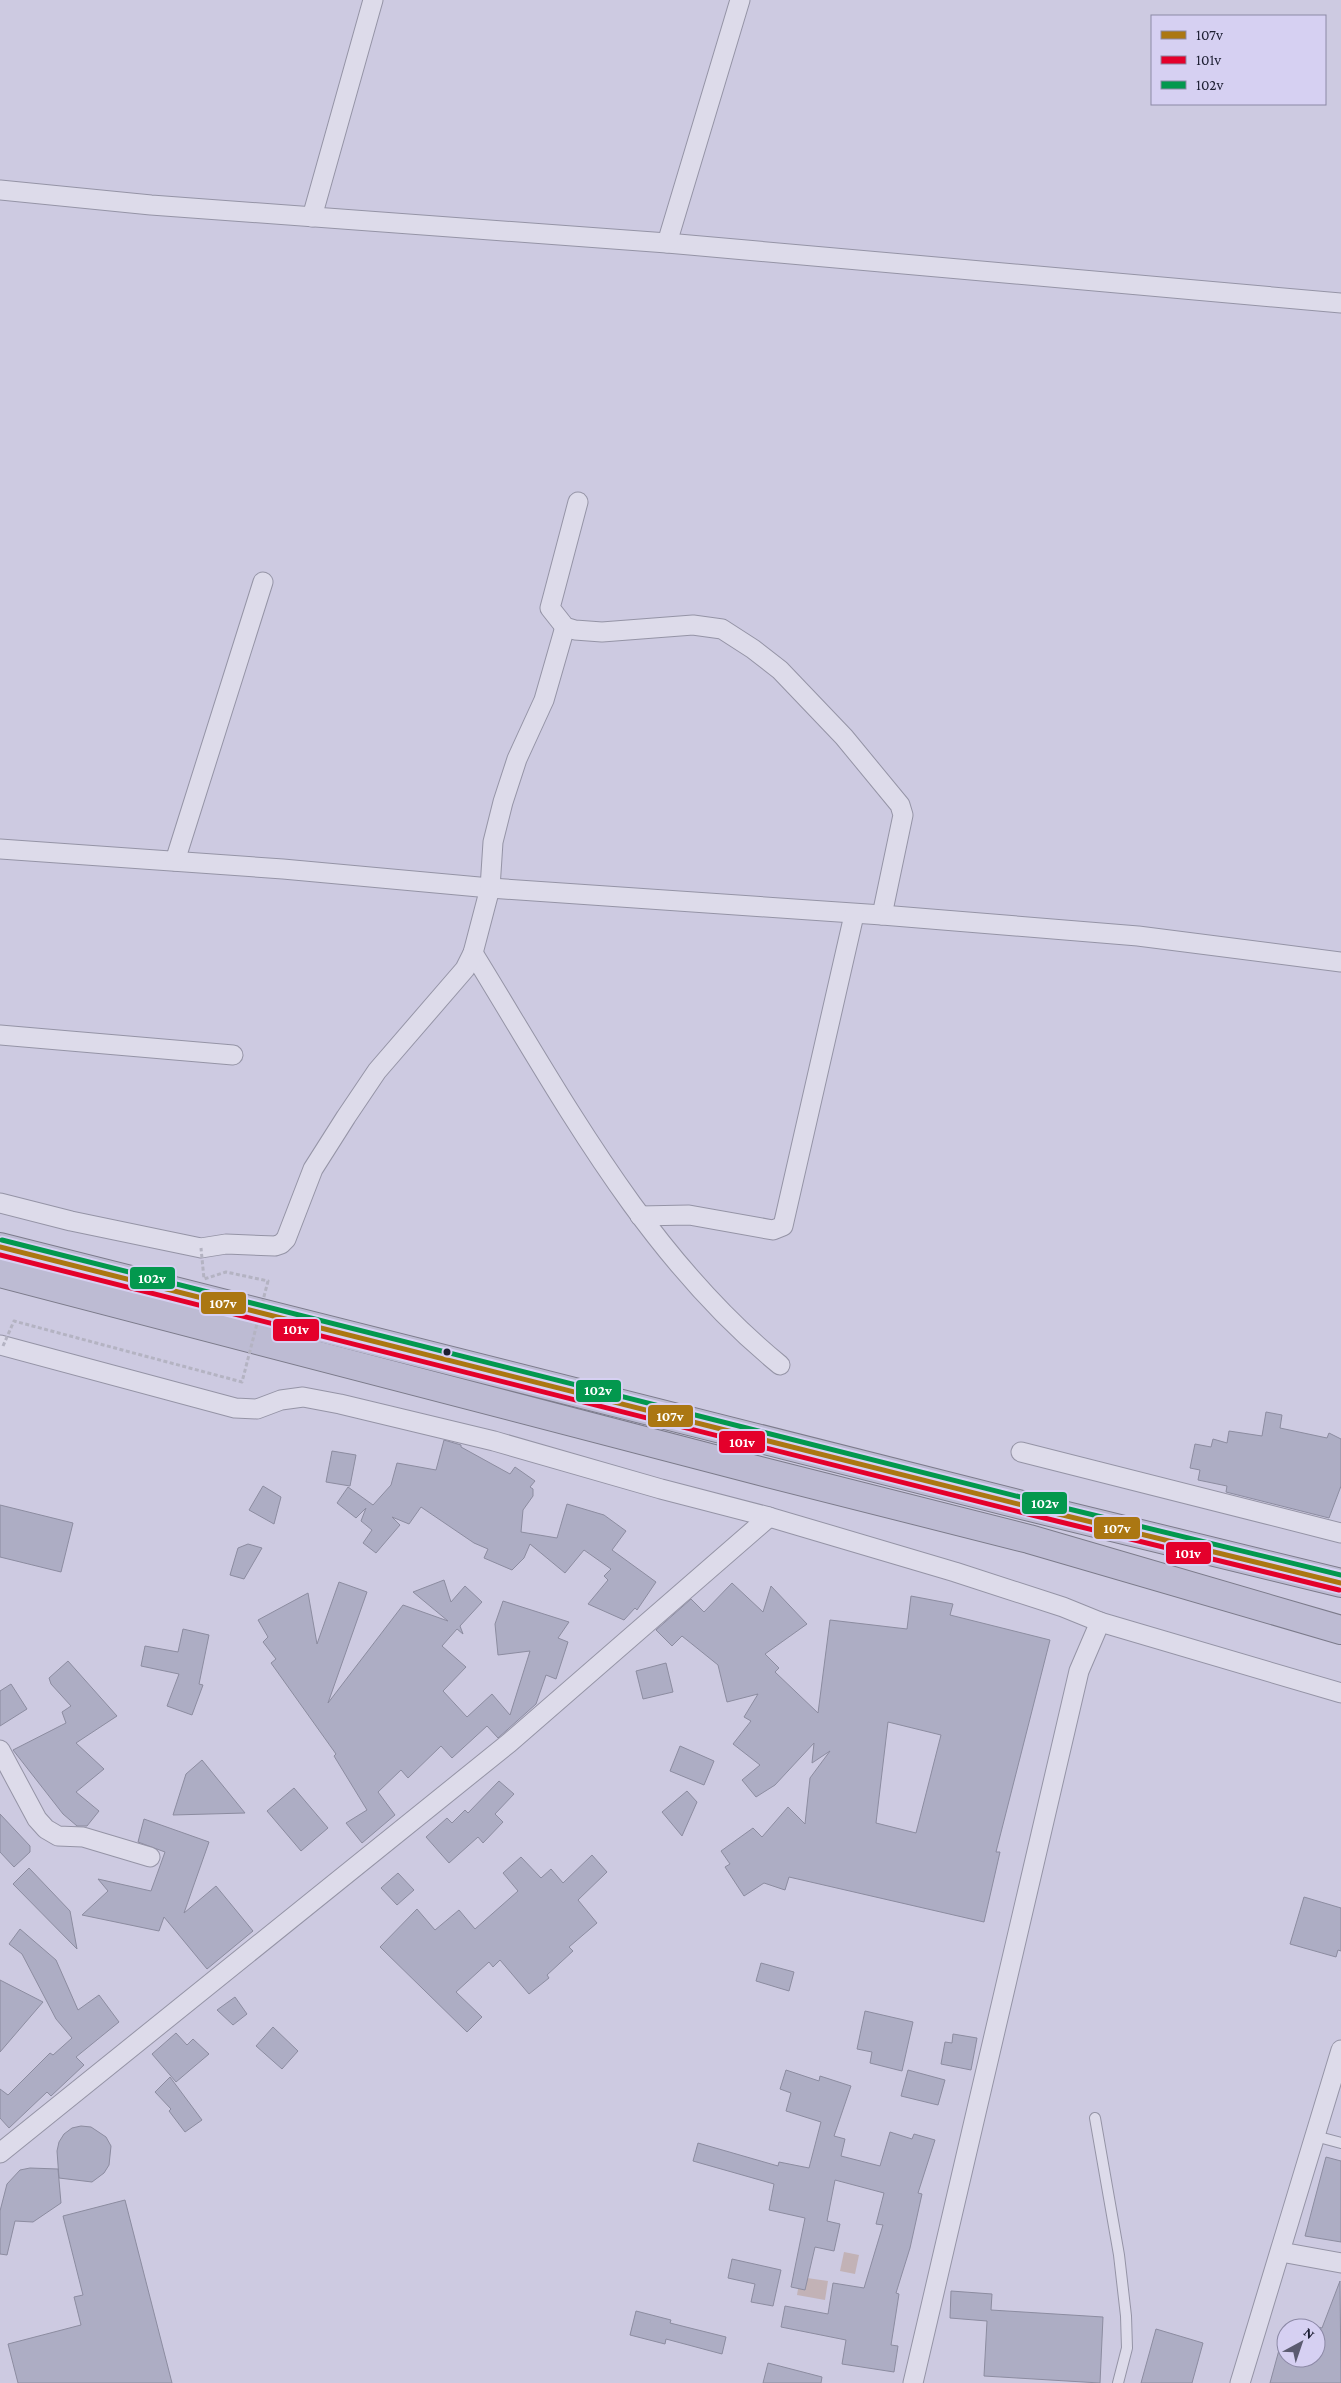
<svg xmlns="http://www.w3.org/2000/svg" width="1341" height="2383" font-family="'Crimson Pro',serif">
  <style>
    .water { fill: #c2b2b6 }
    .building { fill: #adadc4; stroke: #8c8ca0; fill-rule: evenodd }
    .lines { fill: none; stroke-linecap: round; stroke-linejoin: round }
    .lane-casing { stroke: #9594a6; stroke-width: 12 }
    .street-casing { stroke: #9594a6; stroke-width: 21 }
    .highway-casing { stroke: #7c7b8b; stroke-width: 30 }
    .lane { stroke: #dddbea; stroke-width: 10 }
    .street { stroke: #dddbea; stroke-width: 19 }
    .highway { stroke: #bdbbd3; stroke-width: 28 }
    .path-bridge { stroke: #b4b3c2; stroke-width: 3; stroke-dasharray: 4 2.5; stroke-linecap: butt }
    .bus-1-casing { stroke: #d6d0f2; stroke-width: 9 }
    .bus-2-casing { stroke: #d6d0f2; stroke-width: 9 }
    .bus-3-casing { stroke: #d6d0f2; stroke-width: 9 }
    .bus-1 { stroke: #ab7712; stroke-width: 5 }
    .bus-2 { stroke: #e4002b; stroke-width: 5 }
    .bus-3 { stroke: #03984e; stroke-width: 5 }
    .bus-dot { fill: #1d1f33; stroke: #d6d0f2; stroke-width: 2 }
    .line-badge { stroke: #d6d0f2; stroke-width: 2 }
    .badge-label { font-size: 14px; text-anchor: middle; font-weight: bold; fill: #fff }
  </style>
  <rect width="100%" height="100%" fill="#cdcae1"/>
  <g class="water">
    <path d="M844 2252 859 2255 855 2274 840 2271Z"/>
    <path d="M800 2277 828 2281 825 2300 797 2295Z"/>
  </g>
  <g class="building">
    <path d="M1266 1412 1282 1415 1280 1428 1327 1438 1329 1433 1341 1439V1486L1329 1518 1226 1492 1227 1486 1198 1480 1200 1470 1190 1468 1195 1444 1211 1447 1213 1439 1227 1443 1229 1431 1262 1436Z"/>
    <path d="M444 1440 461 1445V1447L510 1474 515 1467 535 1481 530 1487 533 1489V1496L523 1510 521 1532 557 1538 567 1504 604 1515 626 1531 612 1550 656 1582 637 1610 635 1608 624 1620 588 1604 608 1580 604 1576 611 1569 584 1550 565 1573 530 1544 524 1558 512 1570 484 1558 488 1549 474 1543 421 1507 409 1524 392 1517 400 1525 376 1553 363 1543 372 1530 361 1521 366 1508 356 1518 337 1503 348 1487 373 1505 391 1485 397 1463 436 1470Z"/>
    <path d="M332 1451 356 1455 350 1486 326 1482Z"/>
    <path d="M263 1486 281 1497 274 1524 249 1510Z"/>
    <path d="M0 1505 73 1523 61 1572 0 1557Z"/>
    <path d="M248 1544 262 1548 244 1579 230 1575 238 1548Z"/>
    <path d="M444 1580 451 1602 465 1586 482 1602 460 1626 463 1634 457 1629 442 1646 466 1667 443 1691 467 1717 492 1694 510 1715 530 1651 498 1655 495 1624 503 1601 569 1622 558 1638 568 1642 556 1679 546 1675 536 1704 498 1738 487 1726 452 1758 441 1746 408 1778 401 1770 378 1792 395 1815 362 1843 346 1823 367 1810 334 1756 336 1754 271 1663 276 1659 263 1642 268 1637 258 1620 308 1593 317 1644 339 1582 367 1592 328 1703 403 1605 448 1621 413 1592Z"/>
    <path d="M732 1583 763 1612 771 1586 807 1624 765 1654 779 1668 775 1672 818 1713 830 1620 907 1629 911 1596 953 1604 950 1615 1050 1640 996 1852H1000L984 1922 789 1877 785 1890 764 1883 744 1896 725 1867 730 1864 721 1851 753 1828 762 1837 788 1807 805 1824 810 1778 830 1751 812 1763 814 1743 775 1785 756 1797 742 1780 760 1765 733 1744 751 1721 744 1717 758 1694 727 1702 718 1665 682 1636 672 1646 656 1630 691 1599 704 1612ZM888 1722 941 1735 916 1833 876 1823Z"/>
    <path d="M183 1629 209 1635 199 1684 203 1685 192 1715 167 1706 179 1674 141 1666 145 1646 178 1652Z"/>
    <path d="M68 1661 117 1716 76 1743 104 1769 76 1792 99 1811 87 1826H77L63 1814 13 1750 66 1723 62 1712 71 1706 51 1684 49 1678Z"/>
    <path d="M666 1663 673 1692 643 1699 636 1671Z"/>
    <path d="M11 1684 27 1709 0 1726V1691Z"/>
    <path d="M680 1746 714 1761 704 1785 670 1771Z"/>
    <path d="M202 1760 245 1813 173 1815 186 1774Z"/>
    <path d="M499 1781 514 1794 495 1814 503 1822 483 1843 478 1837 449 1863 426 1837 447 1818 452 1823 465 1810 468 1813Z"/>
    <path d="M294 1788 328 1828 301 1851 267 1811Z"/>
    <path d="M687 1791 697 1802 682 1836 662 1812Z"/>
    <path d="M0 1814 30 1846V1852L14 1867 0 1852Z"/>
    <path d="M144 1819 209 1842 184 1913 216 1886 253 1931 207 1969 164 1917 159 1931 82 1915 108 1891 98 1879 151 1891 165 1852 138 1842Z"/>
    <path d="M592 1855 607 1872 578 1900 597 1923 569 1947 573 1951 547 1975 549 1978 529 1994 500 1960 493 1967 489 1962 456 1992 482 2017 467 2032 380 1947 417 1909 435 1930 459 1910 475 1929 518 1891 503 1873 521 1857 541 1878 551 1869 563 1883Z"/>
    <path d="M29 1868 70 1911 77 1949 13 1884Z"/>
    <path d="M398 1873 414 1890 397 1905 381 1888Z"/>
    <path d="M1304 1897 1341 1908V1951L1338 1950 1336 1957 1290 1944Z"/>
    <path d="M20 1929 56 1960 78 2010 99 1995 119 2022 76 2057 84 2065 51 2096 47 2092 9 2128 0 2118V2089L8 2095 50 2053 53 2055 72 2038 56 2019 22 1954 9 1944Z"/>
    <path d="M761 1963 794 1972 789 1991 756 1981Z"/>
    <path d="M0 1980 43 2002 0 2052Z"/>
    <path d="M235 1997 247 2014 233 2025 217 2010Z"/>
    <path d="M865 2011 913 2022 902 2071 870 2063 872 2052 857 2049Z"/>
    <path d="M273 2027 298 2051 282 2069 256 2046Z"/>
    <path d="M176 2033 187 2045 193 2039 209 2054 176 2082 152 2054Z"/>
    <path d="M953 2034 977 2038 971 2070 941 2064 945 2042 952 2043Z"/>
    <path d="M786 2070 819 2081 820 2076 851 2086 834 2136 845 2139 841 2156 880 2166 890 2132 912 2139 914 2134 935 2140 918 2193 922 2194 910 2248 896 2293 899 2294 891 2345 898 2346 894 2372 842 2364 846 2340 781 2327 785 2306 828 2314 833 2283 864 2288 883 2225 876 2224 884 2193 835 2180 827 2221 840 2224 834 2251 815 2247 805 2290 791 2287 805 2218 769 2210 774 2184 693 2161 698 2143 778 2166 779 2162 809 2168 821 2122 786 2111 791 2093 780 2089Z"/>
    <path d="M908 2070 945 2080 938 2105 901 2096Z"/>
    <path d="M170 2077 202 2120 185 2132 169 2111 171 2109 155 2092Z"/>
    <path d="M81 2126 91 2127 106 2137 111 2146 109 2165 104 2173 92 2182 59 2178 57 2151 59 2142 64 2134 72 2128Z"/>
    <path d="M1326 2157 1341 2161V2242L1305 2236Z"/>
    <path d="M30 2168 58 2169 61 2203 33 2222 15 2221 7 2255 0 2254V2211L7 2184 20 2170Z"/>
    <path d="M125 2200 172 2383H18L8 2344 81 2325 74 2297 83 2295 63 2216Z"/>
    <path d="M732 2259 781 2270 773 2306 751 2302 755 2284 728 2278Z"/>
    <path d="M1340 2281 1341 2383H1270L1285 2328 1286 2358H1316V2328H1291L1292 2321 1322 2328Z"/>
    <path d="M951 2291 992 2294 991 2310 1103 2317 1100 2383 984 2376 987 2321 950 2318Z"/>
    <path d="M636 2311 671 2320 670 2323 726 2337 722 2354 666 2339 665 2344 630 2335Z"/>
    <path d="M1156 2329 1203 2343 1192 2383H1141Z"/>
    <path d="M768 2363 822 2377 821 2383H763Z"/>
  </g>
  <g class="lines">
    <defs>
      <g id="lane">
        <path d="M1095 2118 1119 2255 1126 2316 1127 2348 1118 2383"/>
        <path d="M1315 2136 1341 2143"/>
      </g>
      <g id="street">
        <path d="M0 190 151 205 667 243 1341 303"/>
        <path d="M312 217 373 0"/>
        <path d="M667 243 740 0"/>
        <path d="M578 502 550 608 565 627 575 630 602 632 693 625 722 629 753 649 780 670 844 737 900 805 903 815 882 915"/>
        <path d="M0 849 283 869 490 888 882 915 1138 936 1341 962"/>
        <path d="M175 861 263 582"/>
        <path d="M473 953C563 1099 645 1255 780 1365"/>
        <path d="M0 1035 233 1055"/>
        <path d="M0 1203 71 1221 201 1248 226 1244 275 1246 281 1244 286 1239 313 1169 346 1117 377 1071 465 969 473 953 490 888 493 842 503 802 517 759 544 700 565 627"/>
        <path d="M640 1216 689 1215 773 1230 783 1226 854 915"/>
        <path d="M0 1345 235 1408 257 1409 281 1400 303 1397 340 1404 494 1441 661 1489 769 1517 955 1572 1063 1607 1100 1622 1341 1693"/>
        <path d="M1021 1452 1341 1533"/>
        <path d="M0 1750 37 1819 46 1829 58 1836 83 1837 150 1857"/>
        <path d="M0 2153 509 1743 769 1517"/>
        <path d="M1281 2252 1341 2263"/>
        <path d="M913 2383 1079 1671 1100 1622"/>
        <path d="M1240 2383 1341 2050"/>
      </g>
      <g id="highway">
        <path d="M0 1247 1034 1508 1341 1583"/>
        <path d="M0 1273 760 1471 1029 1539 1341 1630"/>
      </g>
    </defs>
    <use href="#lane" class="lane-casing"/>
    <use href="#street" class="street-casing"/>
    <use href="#highway" class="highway-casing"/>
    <use href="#lane" class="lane"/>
    <use href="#street" class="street"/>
    <use href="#highway" class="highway"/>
    <path class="path-bridge" d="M3 1346 14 1321 242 1382 268 1281 226 1272 204 1279 201 1248"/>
    <defs>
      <path id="bus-1" d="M0 1247 1034 1508 1341 1583"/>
      <path id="bus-2" d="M0 1255 1032 1515 1339 1590"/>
      <path id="bus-3" d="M2 1240 1036 1501 1341 1575"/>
    </defs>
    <use href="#bus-1" class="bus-1-casing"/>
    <use href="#bus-2" class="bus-2-casing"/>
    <use href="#bus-3" class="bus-3-casing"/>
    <use href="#bus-1" class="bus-1"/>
    <use href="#bus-2" class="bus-2"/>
    <use href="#bus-3" class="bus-3"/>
  </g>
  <circle class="bus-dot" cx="447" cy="1352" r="4.5"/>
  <g class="line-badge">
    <rect x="129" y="1266" width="47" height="24" rx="5" fill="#03984e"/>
    <rect x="200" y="1291" width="47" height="24" rx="5" fill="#ab7712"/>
    <rect x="272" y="1318" width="48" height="24" rx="5" fill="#e4002b"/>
    <rect x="575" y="1379" width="47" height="24" rx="5" fill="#03984e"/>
    <rect x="647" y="1404" width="47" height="24" rx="5" fill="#ab7712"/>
    <rect x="718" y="1430" width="48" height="24" rx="5" fill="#e4002b"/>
    <rect x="1021" y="1491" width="47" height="24" rx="5" fill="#03984e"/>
    <rect x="1093" y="1516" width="48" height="24" rx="5" fill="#ab7712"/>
    <rect x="1165" y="1541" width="47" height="24" rx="5" fill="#e4002b"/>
  </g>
  <g class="badge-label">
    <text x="152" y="1283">102v</text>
    <text x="223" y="1308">107v</text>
    <text x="296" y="1334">101v</text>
    <text x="598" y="1395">102v</text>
    <text x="670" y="1421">107v</text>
    <text x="742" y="1447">101v</text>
    <text x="1045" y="1508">102v</text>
    <text x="1117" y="1533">107v</text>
    <text x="1188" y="1558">101v</text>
  </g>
  <rect x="1151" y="15" width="175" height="90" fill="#d6d0f2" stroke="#8c89a6"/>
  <rect x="1161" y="31" width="25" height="8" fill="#ab7712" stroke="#8c89a6"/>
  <text x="1196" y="40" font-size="15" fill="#1d1f33">107v</text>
  <rect x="1161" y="56" width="25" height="8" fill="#e4002b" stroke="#8c89a6"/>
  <text x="1196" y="65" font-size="15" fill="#1d1f33">101v</text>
  <rect x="1161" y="81" width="25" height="8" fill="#03984e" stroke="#8c89a6"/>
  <text x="1196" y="90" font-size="15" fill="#1d1f33">102v</text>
  <g transform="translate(1301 2343) rotate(40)"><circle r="24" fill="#d6d0f2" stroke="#8c89a6"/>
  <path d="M0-4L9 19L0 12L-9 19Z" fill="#5b5b70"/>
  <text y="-8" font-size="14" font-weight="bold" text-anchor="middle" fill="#1d1f33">N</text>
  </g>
</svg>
